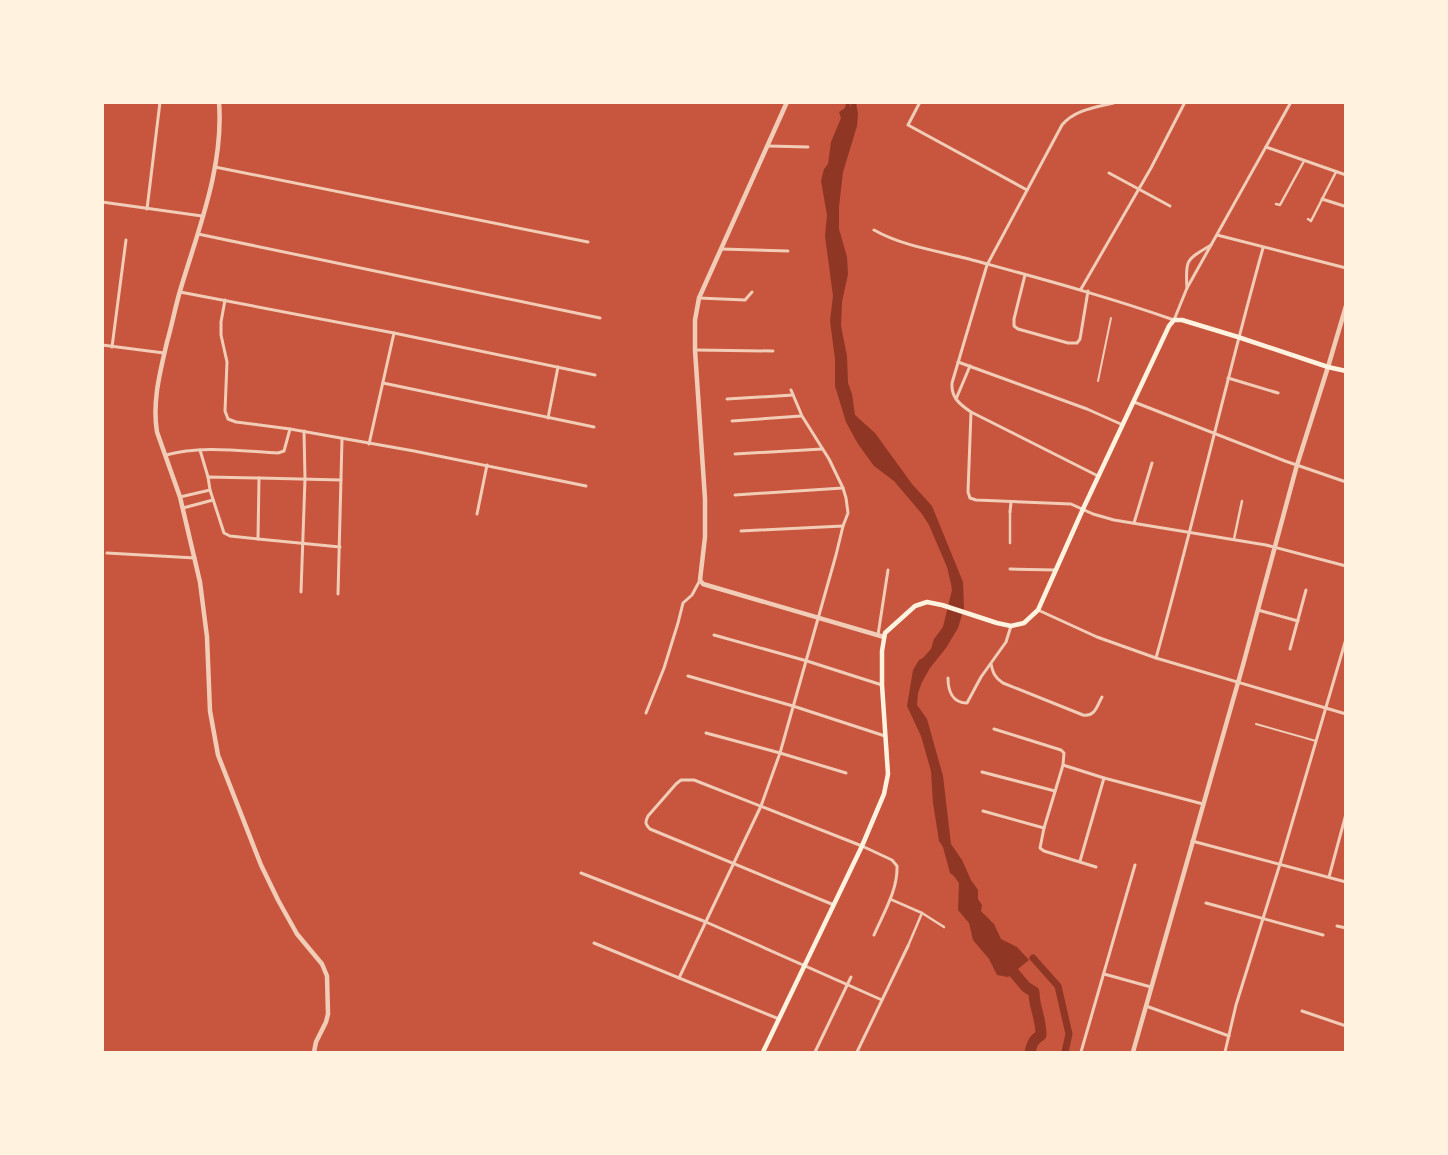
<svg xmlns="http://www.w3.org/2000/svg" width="1448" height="1155" font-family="Commissioner,sans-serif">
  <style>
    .water { fill: #8f3625 }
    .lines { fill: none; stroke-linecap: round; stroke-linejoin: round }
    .canal { stroke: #8f3625; stroke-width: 7 }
    .river { stroke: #8f3625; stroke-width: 11 }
    .service { stroke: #f1ccb7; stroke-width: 2 }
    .pedestrian { stroke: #f1ccb7; stroke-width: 2.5 }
    .minor { stroke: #f1ccb7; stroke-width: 3 }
    .tertiary { stroke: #f1ccb7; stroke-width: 4.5 }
    .secondary { stroke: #fff3e0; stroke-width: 4.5 }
  </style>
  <rect width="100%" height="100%" fill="#c8553d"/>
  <path class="water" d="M846 103H850V109L851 103H863L862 104 856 103 858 113 857 126 843 172 839 207V229L847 257 848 274 842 302 841 326 847 356 848 383 852 394 855 415 875 433 912 484 932 506 963 582 964 608 958 628 946 648 930 668 922 682 918 693 917 705 927 719 943 776 951 844 962 860 971 880 978 890V899L982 905 981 911 994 924 1001 939 1017 947 1029 960 1008 977 997 975 989 959 973 940 969 923 958 910 959 883 954 876 950 873 943 847 939 841 933 803 931 771 921 736 907 706 913 670 919 660 923 658 931 649 934 639 943 627 952 590 951 584 947 567 929 525 922 514 894 481 874 466 858 444 846 422 835 386V359L830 321 833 296 825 236 827 215 821 181 824 169 828 164 831 142 841 118 839 112 845 108Z"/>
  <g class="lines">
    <path class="canal" d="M1033 958 1058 986 1069 1034 1065 1052"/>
    <path class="river" d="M1004 961 1026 987 1034 992C1034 1008 1041 1017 1041 1035 1033 1040 1032 1044 1030 1052"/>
    <g class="service">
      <path d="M1098 381 1111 318"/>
      <path d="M1256 724 1316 741"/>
    </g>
    <g class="pedestrian">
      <path d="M1276 204 1280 205 1304 161"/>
      <path d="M1308 219 1311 221 1336 172"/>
      <path d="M1234 539 1242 501"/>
      <path d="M1010 543V512"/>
      <path d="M890 899 922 913 944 927"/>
      <path d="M908 946 922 913"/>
    </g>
    <g class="minor">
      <path d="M920 102 908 125 1027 190"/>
      <path d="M768 146 808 147"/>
      <path d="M1266 147 1346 175"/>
      <path d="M215 167 588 242"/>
      <path d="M1109 173 1170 206"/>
      <path d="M1322 199 1344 206"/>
      <path d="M102 202 202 216"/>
      <path d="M147 209 160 102"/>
      <path d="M874 230C902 246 938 251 969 259 1038 278 1106 296 1174 320L1187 288 1291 102"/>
      <path d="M198 234 600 318"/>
      <path d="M1217 235 1346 268"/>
      <path d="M721 249 788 251"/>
      <path d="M1025 275 1014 319V326L1018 329 1068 343H1077L1080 339 1088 291"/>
      <path d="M1187 288C1185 258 1187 260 1211 245"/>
      <path d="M1081 289 1151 168 1185 102"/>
      <path d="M180 292 394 333 595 375"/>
      <path d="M699 298 745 300 752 292"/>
      <path d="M225 300 221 322V335L227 362 225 411 228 419 236 422 290 429 414 451 586 486"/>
      <path d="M102 345 164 353"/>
      <path d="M112 347 126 240"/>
      <path d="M695 350 773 351"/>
      <path d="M958 362 1087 409 1123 425"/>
      <path d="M1228 378 1278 393"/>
      <path d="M383 383 594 427"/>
      <path d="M727 399 793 395"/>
      <path d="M956 399 970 366"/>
      <path d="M1134 402 1285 461 1346 482"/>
      <path d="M971 412 968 492 970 498 976 500 1071 504 1093 514 1114 520 1266 545 1346 566"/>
      <path d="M548 418 558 367"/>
      <path d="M732 421 801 416"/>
      <path d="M369 444 394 333"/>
      <path d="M200 450 208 477"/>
      <path d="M735 454 822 449"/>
      <path d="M166 455C201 445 241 451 278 453L284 451 290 429"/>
      <path d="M1098 476 971 412C959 404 951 397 952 383L987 265 1062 125C1075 109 1098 107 1117 102"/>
      <path d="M208 477 259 478 258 539 230 536 224 533 210 490Z"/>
      <path d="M259 478 341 480"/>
      <path d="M735 495 843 488"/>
      <path d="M180 497 210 490"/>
      <path d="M183 508 213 500"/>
      <path d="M1010 512 1011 502"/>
      <path d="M477 514 487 465"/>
      <path d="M1134 523 1152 463"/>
      <path d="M741 531 843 526"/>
      <path d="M258 539 340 547"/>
      <path d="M107 553 195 558"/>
      <path d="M1010 569 1056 570"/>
      <path d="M301 592 305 479 304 431"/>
      <path d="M338 594 342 439"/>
      <path d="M1038 610 1097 637 1156 658 1346 714"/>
      <path d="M1258 610 1298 621"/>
      <path d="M714 635 807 661 882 685"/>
      <path d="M878 635 888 570"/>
      <path d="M1290 649 1306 590"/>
      <path d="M1156 658C1194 522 1225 384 1263 248"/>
      <path d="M991 664C993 673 995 678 1003 683L1083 715C1095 717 1097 706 1102 697"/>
      <path d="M688 676 793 706 885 736"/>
      <path d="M948 678C948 690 952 703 967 703L981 677 1006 642 1011 626"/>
      <path d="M646 713 664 668 678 623 683 603 692 595 700 580"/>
      <path d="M994 729 1061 750 1064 753 1063 765 1044 828 1040 848 1044 851 1096 867"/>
      <path d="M706 733 780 753 846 773"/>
      <path d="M1063 765 1104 778 1203 804"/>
      <path d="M982 772 1055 791"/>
      <path d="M983 811 1044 828"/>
      <path d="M1192 841 1346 882"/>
      <path d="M1080 861 1104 778"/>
      <path d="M581 873 706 922 882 1000"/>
      <path d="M1329 877 1346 814"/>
      <path d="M1206 903 1323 935"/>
      <path d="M834 905 650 829C645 824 645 822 648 816L676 784 681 780H694L862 846 892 860 897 866C898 890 883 914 874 935"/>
      <path d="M1337 926 1346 928"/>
      <path d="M594 943 779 1019"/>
      <path d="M1104 974 1151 987"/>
      <path d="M679 978 761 806 780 753 836 555 843 526 848 513 846 498 843 488 829 459 802 416 791 390"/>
      <path d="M1146 1006 1229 1036"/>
      <path d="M1302 1011 1346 1026"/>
      <path d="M815 1052 851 977"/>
      <path d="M857 1052 908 946"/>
      <path d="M1081 1052 1135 865"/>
      <path d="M1225 1052 1236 1005 1280 864 1346 639"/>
    </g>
    <g class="tertiary">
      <path d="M219 102C224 167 198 230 180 291 175 308 172 325 167 342 160 372 152 402 157 432L180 497 200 582 207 637 210 711 218 755 261 865 278 900 297 934 322 964 327 976 328 1014 326 1022 316 1042 314 1052"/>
      <path d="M787 102 699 298 695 320V350L705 499V537L700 580 703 584 884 637"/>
      <path d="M1133 1052 1243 665 1297 465 1328 367 1346 306"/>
    </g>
    <path class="secondary" d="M763 1052 862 846 884 794 888 774 882 685V651L885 633 915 606 927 602 942 605 997 623 1011 626 1024 623 1038 610 1083 509 1169 326 1174 320H1182L1238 337 1328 367 1346 371"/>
  </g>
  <rect width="1448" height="1155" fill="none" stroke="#fff3e0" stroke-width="208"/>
</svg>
